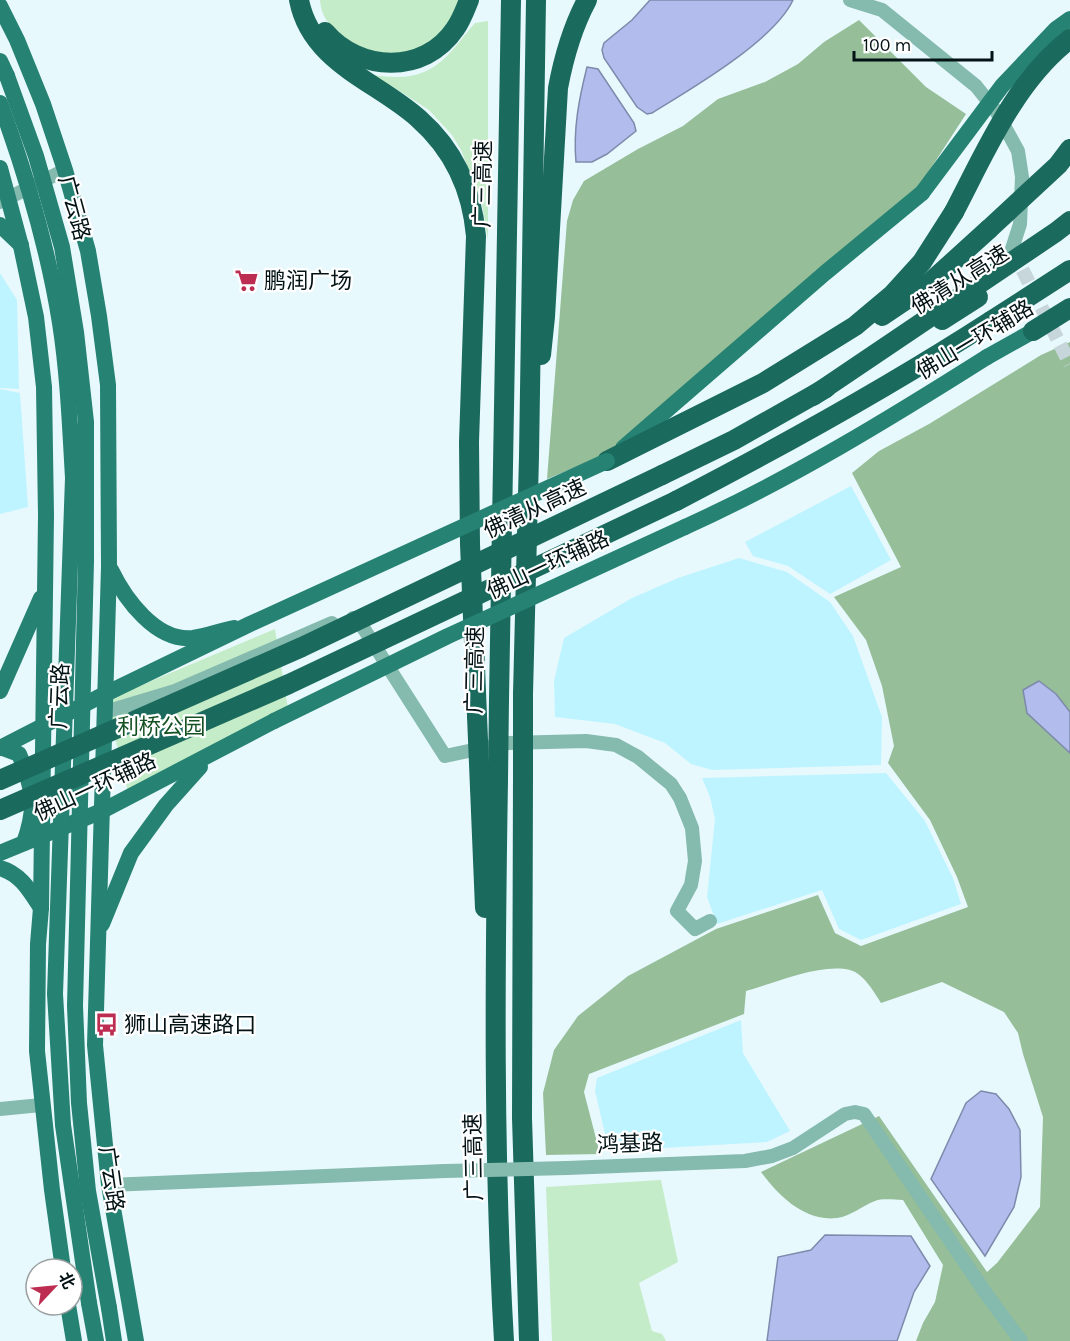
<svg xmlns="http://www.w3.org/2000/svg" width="1070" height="1341" font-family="Karla,'Noto Sans SC',sans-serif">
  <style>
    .built { fill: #bef4ff }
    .green { fill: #c5ecc8 }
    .forest { fill: #95be99 }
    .water { fill: #b3bded; stroke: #7e8aac; stroke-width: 1.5 }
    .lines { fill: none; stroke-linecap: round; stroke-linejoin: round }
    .minor-tunnel { stroke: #c6d6da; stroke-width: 14; stroke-dasharray: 14 7; stroke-linecap: butt }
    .minor { stroke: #85baae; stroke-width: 14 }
    .major { stroke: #268273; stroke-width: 16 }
    .highway { stroke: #1a6a5d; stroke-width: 20 }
    .minor-bridge { stroke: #85baae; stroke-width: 14 }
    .major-bridge { stroke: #268273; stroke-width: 16 }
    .highway-bridge { stroke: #1a6a5d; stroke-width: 20 }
    .labels { text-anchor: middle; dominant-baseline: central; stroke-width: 4.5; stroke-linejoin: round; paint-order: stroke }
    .street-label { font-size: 22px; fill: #031215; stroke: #fff }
    .poi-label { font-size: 22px; fill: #031215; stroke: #fff; text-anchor: start }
    .park-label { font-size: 22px; fill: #145122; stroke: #fff }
  </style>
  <rect width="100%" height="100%" fill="#e8f9fd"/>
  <g class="built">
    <path d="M0 273 17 300 19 389 0 388Z"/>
    <path d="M0 389 20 393 28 507 0 514Z"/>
    <path d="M851 486 891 560 830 594 788 566 753 556 745 542Z"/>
    <path d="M739 558 787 572 830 602 853 636 882 717 881 765 712 770 691 764 665 743 615 724 555 717 554 681 564 638 632 598 678 578Z"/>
    <path d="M886 773 925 821 953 878 961 904 861 940 839 929 822 890 717 924 707 897 715 819 710 797 702 778Z"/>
    <path d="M741 1020 743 1053 790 1131 767 1142 609 1151 595 1091 597 1078Z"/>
  </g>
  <g class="green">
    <path d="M320 0H460C452 35 411 61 375 55 365 54 352 43 344 37 330 27 321 17 320 0Z"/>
    <path d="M488 21V240L482 204 461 150 452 135 429 110 398 90 367 74C376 75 386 77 395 77 438 78 451 50 475 23Z"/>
    <path d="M275 629 290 720 128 792 106 700Z"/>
    <path d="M661 1180 678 1262 639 1283 652 1331 662 1334 666 1341H552L546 1187Z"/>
  </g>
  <g class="forest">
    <path d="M859 20 926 87 966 114 920 185 607 454 547 479 567 221 573 200 584 181 638 149 683 126 718 99 765 82 798 64 824 42Z"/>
    <path d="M1070 342V1341H916L923 1323 935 1302 943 1265 903 1200C894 1200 883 1198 875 1201 862 1206 851 1216 837 1218 804 1222 778 1195 761 1172L879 1116 987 1272 997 1263 1040 1207 1043 1117 1023 1054 1018 1033 1004 1012 942 982 881 1003C874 992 864 974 850 970 820 963 775 983 746 991L744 1014 589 1074 584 1092 600 1154 546 1155 543 1093 554 1050 578 1016 628 976 716 929 818 895 835 933 861 946 968 907 957 877 930 820 888 763 894 746 882 686 866 640 834 597 901 567 852 473 879 451 929 424 1041 355Z"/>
  </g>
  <g class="water">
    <path d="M650 0H793C774 41 691 89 652 113L647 114 637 107 604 58 602 50 604 43 632 20Z"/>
    <path d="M587 67 598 69 634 123 636 131 607 154 592 162H576C573 129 579 99 587 67Z"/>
    <path d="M1039 681 1056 694 1070 712V753L1027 713 1023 690Z"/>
    <path d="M981 1091 996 1094 1009 1109 1020 1130 1021 1177 1014 1207 985 1256 931 1179 966 1103Z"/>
    <path d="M825 1235 911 1236 930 1266 914 1292 897 1341H767L778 1257 811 1250Z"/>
  </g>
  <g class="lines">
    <path class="minor-tunnel" d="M1013 251 1070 364"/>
    <g class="minor">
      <path d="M850 0 882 10 976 86 996 111 1018 151 1022 177 1020 224 1012 249"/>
      <path d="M0 202 65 170"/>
      <path d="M353 618H357L445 756 506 743 586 741 616 745 638 757 671 784 680 798 692 828 695 861 691 885 677 911 695 929 710 921"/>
      <path d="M105 712 175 691 332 623"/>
      <path d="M0 1109 41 1105"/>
      <path d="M567 1168 745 1161 772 1156 793 1148 845 1114 855 1112 864 1114 987 1295 1021 1341"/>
      <path d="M109 1185 445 1171"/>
    </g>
    <g class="major">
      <path d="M0 6 17 40 43 104 65 170 88 251 99 316 108 385 109 567 95 1045 109 1185 136 1341"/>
      <path d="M0 61 7 76"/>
      <path d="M0 168 21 246 36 317 44 387 46 515 41 908 38 944 37 1051 52 1190 63 1269"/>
      <path d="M0 225 21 245"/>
      <path d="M623 448 825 273 922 193"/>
      <path d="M685 527C791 479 889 419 987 357"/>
      <path d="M111 570C125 599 156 642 193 638 206 636 220 631 234 628"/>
      <path d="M0 691 41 598"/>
      <path d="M0 747 19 754C34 791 37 806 24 843"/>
      <path d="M0 853 102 811 274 721"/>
      <path d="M0 868C21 874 30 891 41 908"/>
      <path d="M102 924 131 853 166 805 200 767"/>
      <path d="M89 1303 96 1341"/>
      <path d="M68 1305 74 1341"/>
      <path d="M109 1308 114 1341"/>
    </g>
    <g class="highway">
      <path d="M299 0C311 63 377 81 419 119 454 150 472 190 476 236L469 442 470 544 477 716"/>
      <path d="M325 32C359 72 424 75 455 29 461 21 465 10 469 0"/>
      <path d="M882 316 925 287 989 229"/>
      <path d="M942 320 978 297"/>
      <path d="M541 355 545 317 558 88C564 56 572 28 587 0"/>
      <path d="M607 461 763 383 855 326 892 295 922 262 954 212"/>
      <path d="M662 475 734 440 826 388"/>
      <path d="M676 501C784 445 889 387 991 321"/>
      <path d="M523 694 529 456 536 0"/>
      <path d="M499 699 511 0"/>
      <path d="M523 775 522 1118 529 1341"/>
      <path d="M498 780C495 967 493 1154 504 1341"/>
      <path d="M480 788 485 908"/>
    </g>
    <path class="minor-bridge" d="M445 1171 567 1168"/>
    <g class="major-bridge">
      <path d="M7 76 36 156 62 247 76 332 86 422V561L75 1006 79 1103 88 1191 109 1308"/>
      <path d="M0 103C26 174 48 248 60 323 68 374 70 427 73 478L55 994 63 1125 89 1303"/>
      <path d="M922 193 1002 86 1056 29 1070 19"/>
      <path d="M987 357 1044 325"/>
      <path d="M274 721 448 636 685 527"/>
      <path d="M0 748 97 698 250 624 607 461"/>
    </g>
    <g class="highway-bridge">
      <path d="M954 212C985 153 1015 81 1070 39"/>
      <path d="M989 229 1058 165 1070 149"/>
      <path d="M991 321 1070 270"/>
      <path d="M1033 331 1070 308"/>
      <path d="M813 396 1056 232 1070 221"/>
      <path d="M477 716 480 788"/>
      <path d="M523 775V694"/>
      <path d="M0 780 302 647 662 475"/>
      <path d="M498 780 499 699"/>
      <path d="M0 810 289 684 676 501"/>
    </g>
  </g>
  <defs>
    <symbol id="supermarket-bare" viewBox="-9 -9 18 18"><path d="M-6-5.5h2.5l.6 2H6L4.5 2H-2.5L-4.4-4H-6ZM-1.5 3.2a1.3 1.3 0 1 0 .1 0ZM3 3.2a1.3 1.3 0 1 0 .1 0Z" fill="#bd2d51" stroke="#fff" stroke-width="2.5" paint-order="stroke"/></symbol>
    <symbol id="bus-bare" viewBox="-9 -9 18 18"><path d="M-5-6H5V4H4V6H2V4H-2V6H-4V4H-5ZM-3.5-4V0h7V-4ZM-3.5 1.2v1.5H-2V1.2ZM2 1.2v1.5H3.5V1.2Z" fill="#bd2d51" stroke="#fff" stroke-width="2.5" paint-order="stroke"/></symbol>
  </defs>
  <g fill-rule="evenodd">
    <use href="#supermarket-bare" x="230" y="264" width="33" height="33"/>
    <use href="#bus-bare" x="90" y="1008" width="33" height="33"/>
  </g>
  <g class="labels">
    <g class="street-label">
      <text transform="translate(483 184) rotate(-89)">广三高速</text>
      <text transform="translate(74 208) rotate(75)">广云路</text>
      <text transform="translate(960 280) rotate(-32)">佛清从高速</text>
      <text transform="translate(975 340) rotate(-31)">佛山一环辅路</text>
      <text transform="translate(535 509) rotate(-25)">佛清从高速</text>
      <text transform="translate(548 565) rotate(-25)">佛山一环辅路</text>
      <text transform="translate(475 670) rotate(-89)">广三高速</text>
      <text transform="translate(60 696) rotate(-88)">广云路</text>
      <text transform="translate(95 787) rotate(-25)">佛山一环辅路</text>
      <text transform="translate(630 1144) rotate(-2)">鸿基路</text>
      <text transform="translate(474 1157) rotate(-91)">广三高速</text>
      <text transform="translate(111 1179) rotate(82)">广云路</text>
    </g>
    <g class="poi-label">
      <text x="264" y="281">鹏润广场</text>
      <text x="124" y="1025">狮山高速路口</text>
    </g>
    <g class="park-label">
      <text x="161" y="727">利桥公园</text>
    </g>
  </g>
  <g transform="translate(54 1287) rotate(64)"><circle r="28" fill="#ffffff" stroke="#9aa0a1" stroke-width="1.5"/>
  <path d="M0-4.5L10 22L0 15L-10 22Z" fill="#bd2d51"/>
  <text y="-9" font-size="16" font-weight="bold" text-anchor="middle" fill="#031215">北</text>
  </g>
  <path d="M854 51v9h138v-9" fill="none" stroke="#031215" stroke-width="3"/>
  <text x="863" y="51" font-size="18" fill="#031215" stroke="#ffffff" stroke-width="4.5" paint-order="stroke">100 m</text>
</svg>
